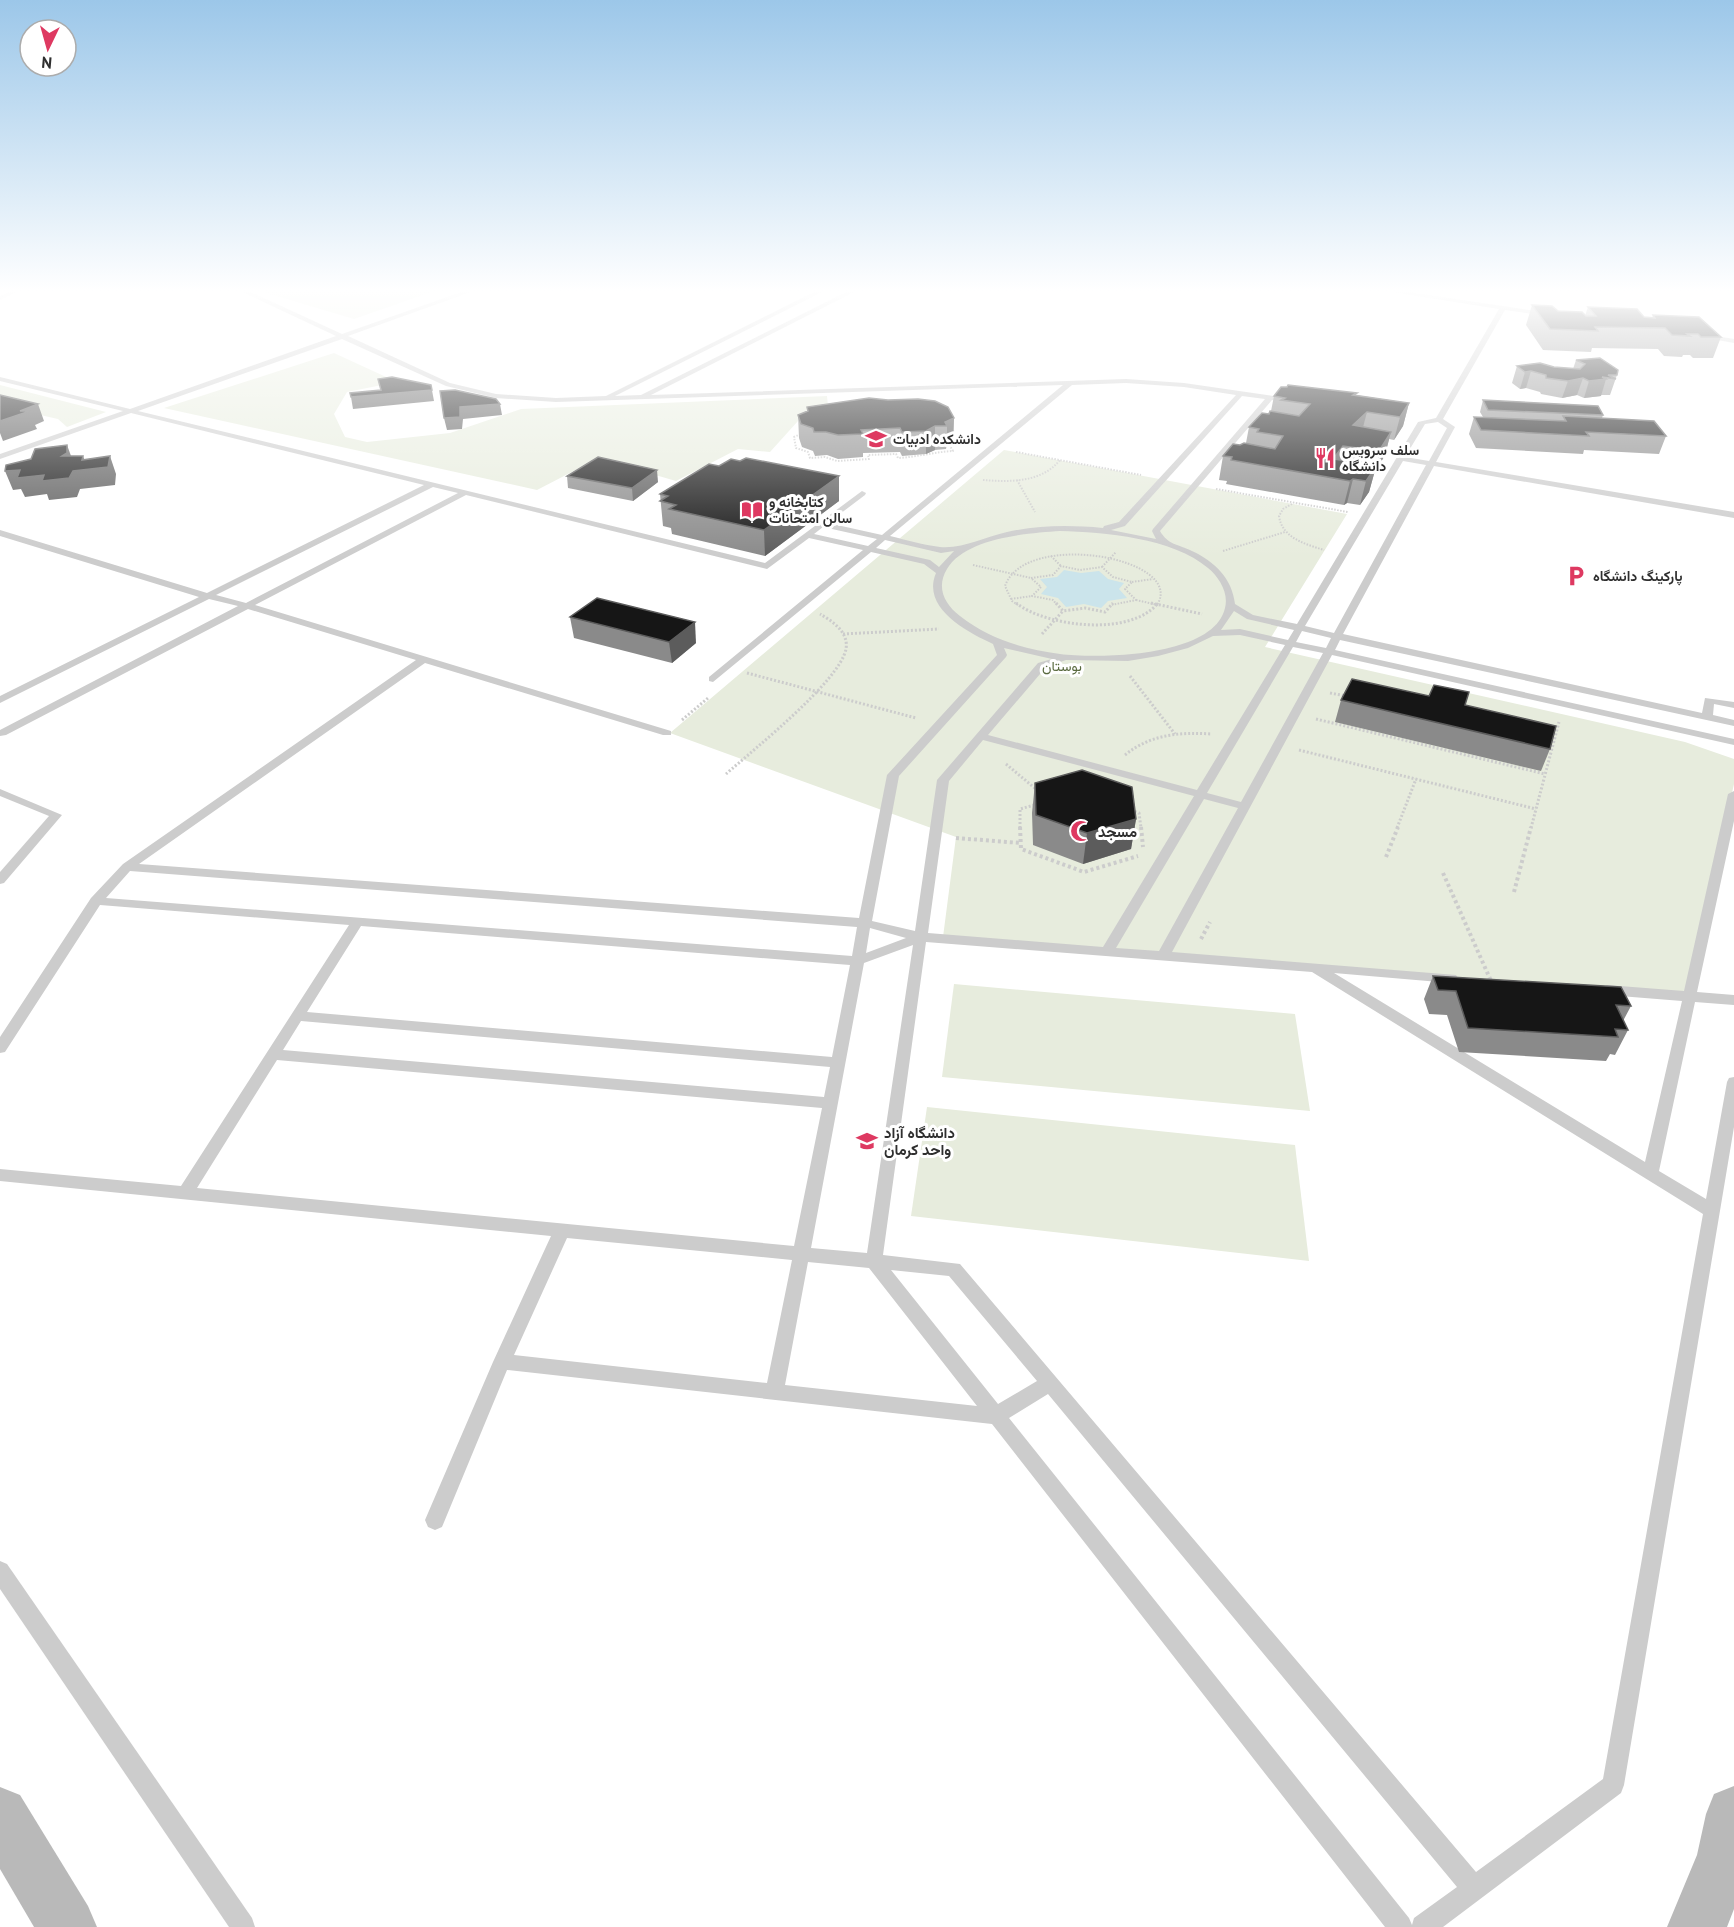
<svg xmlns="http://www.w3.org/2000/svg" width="1734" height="1927" font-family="'PT Sans',Vazirmatn,sans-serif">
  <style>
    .green { fill: #e7ecdd }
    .water { fill: #cbe4eb }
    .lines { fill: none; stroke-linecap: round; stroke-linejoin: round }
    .path-far3 { stroke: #ccc; stroke-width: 1.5; stroke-dasharray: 1.5 1.5; stroke-linecap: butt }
    .path-far2 { stroke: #ccc; stroke-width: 2; stroke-dasharray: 1.5 1.5; stroke-linecap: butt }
    .path-far1 { stroke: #ccc; stroke-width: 3; stroke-dasharray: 2 2; stroke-linecap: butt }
    .path { stroke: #ccc; stroke-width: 4; stroke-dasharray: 3 3; stroke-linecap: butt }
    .lane { fill: #ccc; fill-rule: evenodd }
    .secondary { fill: #b9b9b9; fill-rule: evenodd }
    .wall { fill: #8a8a8a }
    .shaded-wall { fill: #5c5c5c }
    .building { fill: #161616; stroke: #5c5c5c; stroke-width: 1.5 }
    .labels { text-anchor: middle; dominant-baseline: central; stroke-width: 6; stroke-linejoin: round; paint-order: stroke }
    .far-poi-label { font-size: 14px; font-weight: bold; fill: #2f2f2f; stroke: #fff; text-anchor: start }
    .far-park-label { font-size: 14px; fill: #59693e; stroke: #fff }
    .poi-label { font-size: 15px; font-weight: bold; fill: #2f2f2f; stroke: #fff; text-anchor: start }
  </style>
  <rect width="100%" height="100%" fill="#fff"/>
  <g class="green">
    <path d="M253 289H440L354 319Z"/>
    <path d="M334 353 397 382 347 392 334 414 345 437 367 442 450 433 521 409 827 396 829 416 798 421 770 452 738 449 676 481 621 465 591 462 537 490 164 408Z"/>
    <path d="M0 385 106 412 67 427 58 419 0 406Z"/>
    <path d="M1004 450 1347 514 1265 647 1685 742 1734 759V784L1687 995 943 937 956 837 670 733Z"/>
    <path d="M954 984 1295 1014 1310 1111 942 1077Z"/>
    <path d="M927 1107 1295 1145 1309 1261 911 1216Z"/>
  </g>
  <path class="water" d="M1064 570 1081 573 1099 571 1108 579 1124 583 1119 589 1127 598 1108 601 1101 608 1084 604 1066 607 1058 598 1041 594 1047 587 1040 579 1057 577Z"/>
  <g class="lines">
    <path class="path-far3" d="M804 429 868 418 939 422 940 425 951 429"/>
    <g class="path-far2">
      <path d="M813 427 802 429 803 433 794 437 796 448 808 452 810 458 825 457 837 461 869 459 868 455 896 454 898 458C917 457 934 452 953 451L950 446 959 441 952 429 946 427"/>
      <path d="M1016 452 1141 475"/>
      <path d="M983 480C1010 482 1041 483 1060 460"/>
      <path d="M1017 480 1035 512"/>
      <path d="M1216 489 1348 512"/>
      <path d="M1292 504 1283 509 1279 516C1282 538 1305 544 1324 550"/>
      <path d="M1223 551 1285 532"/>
      <path d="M1051 556 1061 566"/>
      <path d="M973 565 1031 578"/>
      <path d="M1102 567 1116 552"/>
      <path d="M1132 582 1153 579"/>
      <path d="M1011 599 1032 596"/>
      <path d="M1136 600 1158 605"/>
      <path d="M1018 605 1012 601 1005 586C1025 529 1187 558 1157 605"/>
      <path d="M1057 605 1053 600 1032 596 1041 587 1031 578 1053 575 1061 566 1080 570 1102 567 1113 577 1132 582 1125 589 1136 600 1111 605"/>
    </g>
    <g class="path-far1">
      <path d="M1016 603C1047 627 1131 637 1158 603"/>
      <path d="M1056 603 1063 611 1085 608 1105 612 1113 603"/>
      <path d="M1151 603 1202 614"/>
      <path d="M843 634 939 629"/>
      <path d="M1042 634 1063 611"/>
      <path d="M747 673 916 718"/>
      <path d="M1130 676 1175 734"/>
      <path d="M1330 693 1346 696"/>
      <path d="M1316 719 1545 774"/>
      <path d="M682 720 708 698"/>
      <path d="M1299 750 1536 809"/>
      <path d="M1125 755C1151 734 1180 732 1212 734"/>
      <path d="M1006 764 1037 790"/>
      <path d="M726 774C753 750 840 681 846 649 849 632 832 621 820 614"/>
      <path d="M1131 810 1139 813 1141 828"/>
      <path d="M1020 828V809L1038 804"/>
      <path d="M1397 828 1416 779"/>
      <path d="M1531 828 1559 722"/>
    </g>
    <g class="path">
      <path d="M1020 827 1021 849 1084 872 1138 856"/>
      <path d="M1141 827 1143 847"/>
      <path d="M956 838 1021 843"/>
      <path d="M1386 857 1398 827"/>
      <path d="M1443 873 1491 981"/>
      <path d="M1514 892 1531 827"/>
      <path d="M1201 939 1210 922"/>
    </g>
    <g class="lane">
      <path d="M15 289H23L0 300V296Z"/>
      <path d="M236 289H244L342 334 470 289H479L348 336 450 383 496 394 556 398 606 396 820 289H828L615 396 641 395 852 289H860L651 395 1126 379 1184 383 1295 399 1296 401 1292 403 1272 400 1160 531C1168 545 1178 544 1192 551 1215 562 1232 578 1235 604L1253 615 1297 624 1418 422 1436 418 1499 309 1373 289H1388L1550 313 1548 316 1505 310 1443 419 1455 427 1436 462 1734 512V518L1434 466 1343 634 1702 713 1705 698 1734 702V708L1714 704 1713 715 1734 720V726L1340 640 1335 650 1734 739V745L1332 655 1172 952 1456 975 1458 978 1456 981 1451 983 1334 973 1645 1162 1682 1001 1607 995 1600 990 1607 985 1684 991 1728 794 1734 791V821L1697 992 1734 995V1005L1695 1002 1659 1171 1706 1199 1727 1082 1729 1078 1734 1077V1127L1624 1785 1621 1793 1443 1927H1385L992 1424 507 1370 442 1527 435 1530 428 1527 425 1520 493 1362 551 1236 0 1181V1169L181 1186 349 925 100 905 5 1052 0 1053V1037L91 898 123 864 416 660 248 609 6 735 0 736V730L238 606 209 599 0 703V696L199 597 0 536V530L207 593 424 485 131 413 0 459V454L123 411 0 381V377L130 409 336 336ZM342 339 446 386 496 398 556 402 1063 385 882 535 828 523 865 495 866 493 862 491 765 563 138 411ZM1126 383 1184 387 1236 395 1119 522 1104 526 1103 528C1070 525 1039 525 1007 532 985 537 963 549 940 547 923 545 907 540 890 536L1072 385ZM1242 396 1265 399 1153 529 1152 531 1156 539 1111 530 1125 526ZM1438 422 1447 428 1429 461 1405 457 1425 424ZM1403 461 1426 465 1334 633 1305 626ZM433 487 458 493 246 603 216 595ZM466 495 767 569 809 538 863 550 709 677V681L713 682 871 552 924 564 936 573C921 608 967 632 993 644L997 655 887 775 859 918 139 864 425 663 663 735H671V731L255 605ZM823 527 877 539 868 546 814 534ZM1060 531C1104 532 1173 538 1208 568 1219 577 1229 593 1225 608 1214 657 1099 659 1060 654 1023 649 989 639 960 616 944 604 936 587 947 569 965 538 1028 533 1060 531ZM885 540 941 553 954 551 939 567 930 560 876 548ZM1234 611 1247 619 1294 630 1288 640 1240 629 1221 630ZM1302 631 1331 638 1326 648 1296 642ZM1240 635 1285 645 1197 790 988 735 1046 667 1066 660 1128 661 1158 656 1188 648 1213 636ZM1293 647 1323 653 1241 802 1207 793ZM1004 648 1052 659 1038 663 937 780 915 931 872 921 899 776 1006 657 1007 655ZM983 740 1194 796 1103 947 928 933 949 781ZM1204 799 1238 808 1159 951 1116 948ZM130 871 857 927 852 956 106 898ZM361 926 850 965 832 1057 307 1012ZM870 928 906 938 866 953ZM926 942 1312 972 1703 1214 1603 1779 1476 1872 960 1264 883 1255ZM913 945 867 1253 811 1248 864 963ZM301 1021 830 1067 824 1097 283 1050ZM277 1060 822 1108 794 1246 197 1188ZM567 1238 792 1260 767 1383 514 1355ZM808 1262 869 1268 977 1406 785 1385ZM891 1270 949 1276 1037 1381 998 1404ZM1048 1394 1457 1887 1414 1918 1412 1925 1409 1918 1009 1418Z"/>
      <path d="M1703 334 1734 339V343L1701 337Z"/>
      <path d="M0 789 62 815 4 883 0 884V872L49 816 0 796Z"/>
      <path d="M0 1561 7 1564 252 1918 255 1927H229L0 1589Z"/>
    </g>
    <g class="secondary">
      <path d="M1734 1786V1909L1727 1927H1667L1697 1855 1706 1814 1714 1794Z"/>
      <path d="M0 1787 20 1795 88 1906 97 1927H34L0 1869Z"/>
    </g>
  </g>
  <g class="wall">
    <path d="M1532 305 1585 316 1588 307 1644 317 1652 318 1653 315 1721 337 1713 358H1693L1690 355H1683L1682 357 1664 356 1658 349 1592 348 1591 352 1543 350 1526 325Z"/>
    <path d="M1576 360 1617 375 1610 395H1601V396L1584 398 1577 395 1562 398 1541 394 1540 392 1526 388 1520 389 1512 383 1517 366 1573 369Z"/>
    <path d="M1357 393 1356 395 1409 403 1403 426 1394 440 1389 439 1385 455 1374 474 1369 492 1360 505 1347 503 1344 505 1226 484 1227 481 1219 480 1223 456 1240 445 1246 443 1249 427 1271 411 1274 396Z"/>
    <path d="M1483 400 1603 415 1602 418 1666 436 1659 454 1584 450 1583 454 1476 448 1469 434 1474 417H1483L1480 412Z"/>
    <path d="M807 407 954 418 953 441 947 444 946 449 935 450 926 454 902 456 900 452 863 453V457L838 459 827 455 815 456 813 451 802 447 799 438 798 415 807 411Z"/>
    <path d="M719 466 839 476V501L765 556 672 534 671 528 663 526 660 494Z"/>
    <path d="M567 476 658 482 633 501 568 488Z"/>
    <path d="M570 617 696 643 672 663 574 638Z"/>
    <path d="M1341 700 1465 705 1550 749 1541 771 1335 722Z"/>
    <path d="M1035 783 1136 819 1131 849 1083 864 1033 845 1032 813Z"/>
    <path d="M1433 976 1631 1006 1623 1021 1628 1030 1615 1055 1610 1054 1606 1061 1459 1052 1447 1015 1429 1014 1424 999Z"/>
  </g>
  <g class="shaded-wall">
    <path d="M1531 371 1526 388 1520 389 1525 372Z"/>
    <path d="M1583 378 1577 395 1562 398 1568 381Z"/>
    <path d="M1606 379 1601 396 1584 398 1589 381Z"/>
    <path d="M431 385 434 401 353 409 351 397Z"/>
    <path d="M1409 403 1403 426 1394 440 1400 417Z"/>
    <path d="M38 404 44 421 35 425 37 429 3 441 0 433V421L20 411Z"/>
    <path d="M500 404 502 415 463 419 462 429 447 430 444 418 460 407Z"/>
    <path d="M1367 412 1361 435 1353 425Z"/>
    <path d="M954 418 953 441 947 444V426L945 422Z"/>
    <path d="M935 426V450L926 454V431Z"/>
    <path d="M1391 432 1385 455 1374 474 1369 492 1360 505 1366 481 1374 469 1379 451Z"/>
    <path d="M67 445 74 464 82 460 83 456 88 469 110 456 116 474 115 485 80 489 77 497 49 500 47 494 25 497 21 489 13 490 5 471Z"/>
    <path d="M1343 446 1338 470 1333 459Z"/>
    <path d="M657 470 658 482 633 501 632 488Z"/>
    <path d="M839 476V501L765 556 764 530Z"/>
    <path d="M1353 479 1347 503 1344 505 1350 481Z"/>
    <path d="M695 622 696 643 672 663 669 642Z"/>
    <path d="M1136 819 1131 849 1083 864 1087 833Z"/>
  </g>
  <g class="building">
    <path d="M1532 305 1552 306 1558 311 1582 312 1586 316H1596L1588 307 1637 309 1644 317 1655 318 1653 315 1699 317 1721 337H1701L1698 334H1687L1690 336 1672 335 1665 328 1595 327 1598 331 1550 329Z"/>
    <path d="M1600 358 1618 370 1617 375H1608L1616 379 1602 377 1606 379 1589 381 1583 378 1568 381 1546 378V375L1531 371 1525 372 1517 366 1540 363 1554 367 1580 369 1585 364 1576 360Z"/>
    <path d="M392 377 431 385 432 390 351 397 350 393 381 390 378 379Z"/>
    <path d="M1288 385 1357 393 1353 395 1409 403 1400 417 1367 412 1353 425 1391 432 1379 451 1343 446 1333 459 1362 463 1360 465 1375 468 1366 481 1353 479 1350 481 1231 460 1232 457 1223 456 1233 444 1240 445 1244 443 1275 449 1283 436 1257 432 1259 429 1249 427 1262 413 1269 414 1270 411 1299 416 1310 404 1281 400 1285 398 1274 396 1281 387H1287Z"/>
    <path d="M455 390 496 399 500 404 460 407V417L444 418 440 391Z"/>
    <path d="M0 395 38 404 20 411H30L0 421Z"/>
    <path d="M869 398 888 400 918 399 935 401 948 407 954 418 945 422 947 426H935L926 431 902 432 900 428 861 430 863 434 838 435 826 432H814L813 428 801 424 798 415 808 411 807 407Z"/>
    <path d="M1483 400 1598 406 1603 415 1488 410Z"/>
    <path d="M1563 416 1654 421 1666 436 1586 432 1589 436 1481 430 1474 417 1566 421Z"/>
    <path d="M67 445V453L62 456H83L82 460 110 456 108 467 73 471 69 478 42 481 44 475 17 478 20 470 5 471 6 465 31 459 35 449Z"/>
    <path d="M598 457 657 470 632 488 567 476Z"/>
    <path d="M746 458 839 476 764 530 669 509 676 505 660 501 668 496 660 494 709 464 719 466 731 459 740 461Z"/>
    <path d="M597 598 695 622 669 642 570 617Z"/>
    <path d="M1352 679 1429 696 1434 685 1469 692 1465 705 1556 726 1550 749 1341 700Z"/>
    <path d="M1082 770 1132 787 1136 819 1087 833 1036 815 1035 783Z"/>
    <path d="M1433 976 1621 987 1631 1006 1616 1005 1628 1030 1615 1029 1618 1037 1468 1028 1456 991 1438 990Z"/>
  </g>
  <linearGradient id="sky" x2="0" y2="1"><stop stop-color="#9cc7e9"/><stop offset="0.52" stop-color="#fff"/><stop offset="1" stop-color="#fff" stop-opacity="0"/></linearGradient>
  <rect width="1734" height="559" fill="url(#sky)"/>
  <defs>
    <symbol id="university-bare" viewBox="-9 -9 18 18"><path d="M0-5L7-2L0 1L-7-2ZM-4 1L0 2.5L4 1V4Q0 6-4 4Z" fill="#de3961" stroke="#fff" stroke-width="2.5" paint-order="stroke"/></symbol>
    <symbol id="restaurant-bare" viewBox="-9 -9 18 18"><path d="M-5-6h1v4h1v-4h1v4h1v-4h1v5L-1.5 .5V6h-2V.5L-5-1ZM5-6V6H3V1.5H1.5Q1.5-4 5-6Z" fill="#de3961" stroke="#fff" stroke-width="2.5" paint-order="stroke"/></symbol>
    <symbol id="library-bare" viewBox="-9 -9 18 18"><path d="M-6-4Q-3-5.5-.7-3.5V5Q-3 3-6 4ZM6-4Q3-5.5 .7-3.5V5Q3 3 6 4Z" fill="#de3961" stroke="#fff" stroke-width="2.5" paint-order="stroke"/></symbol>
    <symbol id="parking-bare" viewBox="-9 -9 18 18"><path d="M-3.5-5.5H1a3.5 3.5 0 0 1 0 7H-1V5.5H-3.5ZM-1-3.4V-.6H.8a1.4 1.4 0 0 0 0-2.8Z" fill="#de3961" stroke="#fff" stroke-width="2.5" paint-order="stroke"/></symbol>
    <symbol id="mosque-bare" viewBox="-9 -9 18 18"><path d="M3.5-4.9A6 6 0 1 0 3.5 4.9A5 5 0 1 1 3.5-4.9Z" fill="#de3961" stroke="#fff" stroke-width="2.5" paint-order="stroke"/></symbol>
  </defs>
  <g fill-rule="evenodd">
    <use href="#university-bare" x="861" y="424" width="30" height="30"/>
    <use href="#restaurant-bare" x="1310" y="443" width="30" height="30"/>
    <use href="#library-bare" x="737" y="495" width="30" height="30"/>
    <use href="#parking-bare" x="1561" y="561" width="30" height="30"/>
    <use href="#mosque-bare" x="1066" y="816" width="30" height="30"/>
    <use href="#university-bare" x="852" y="1126" width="30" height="30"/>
  </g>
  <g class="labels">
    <g class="far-poi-label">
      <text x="893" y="439">دانشکده ادبیات</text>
      <text x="1342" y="450">سلف سرویس<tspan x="1342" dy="16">دانشگاه</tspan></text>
      <text x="769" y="502">کتابخانه و<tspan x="769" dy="16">سالن امتحانات</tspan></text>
      <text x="1593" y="576">پارکینگ دانشگاه</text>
    </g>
    <g class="far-park-label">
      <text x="1062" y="666">بوستان</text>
    </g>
    <g class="poi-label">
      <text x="1098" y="831">مسجد</text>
      <text x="884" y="1132">دانشگاه آزاد<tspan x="884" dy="17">واحد کرمان</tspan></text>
    </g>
  </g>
  <g transform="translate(48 48) rotate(185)"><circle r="28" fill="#ffffff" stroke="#acacac" stroke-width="1.5"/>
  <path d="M0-4.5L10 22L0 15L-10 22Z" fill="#de3961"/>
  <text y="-9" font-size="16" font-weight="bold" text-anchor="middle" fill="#2f2f2f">N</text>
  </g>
</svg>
